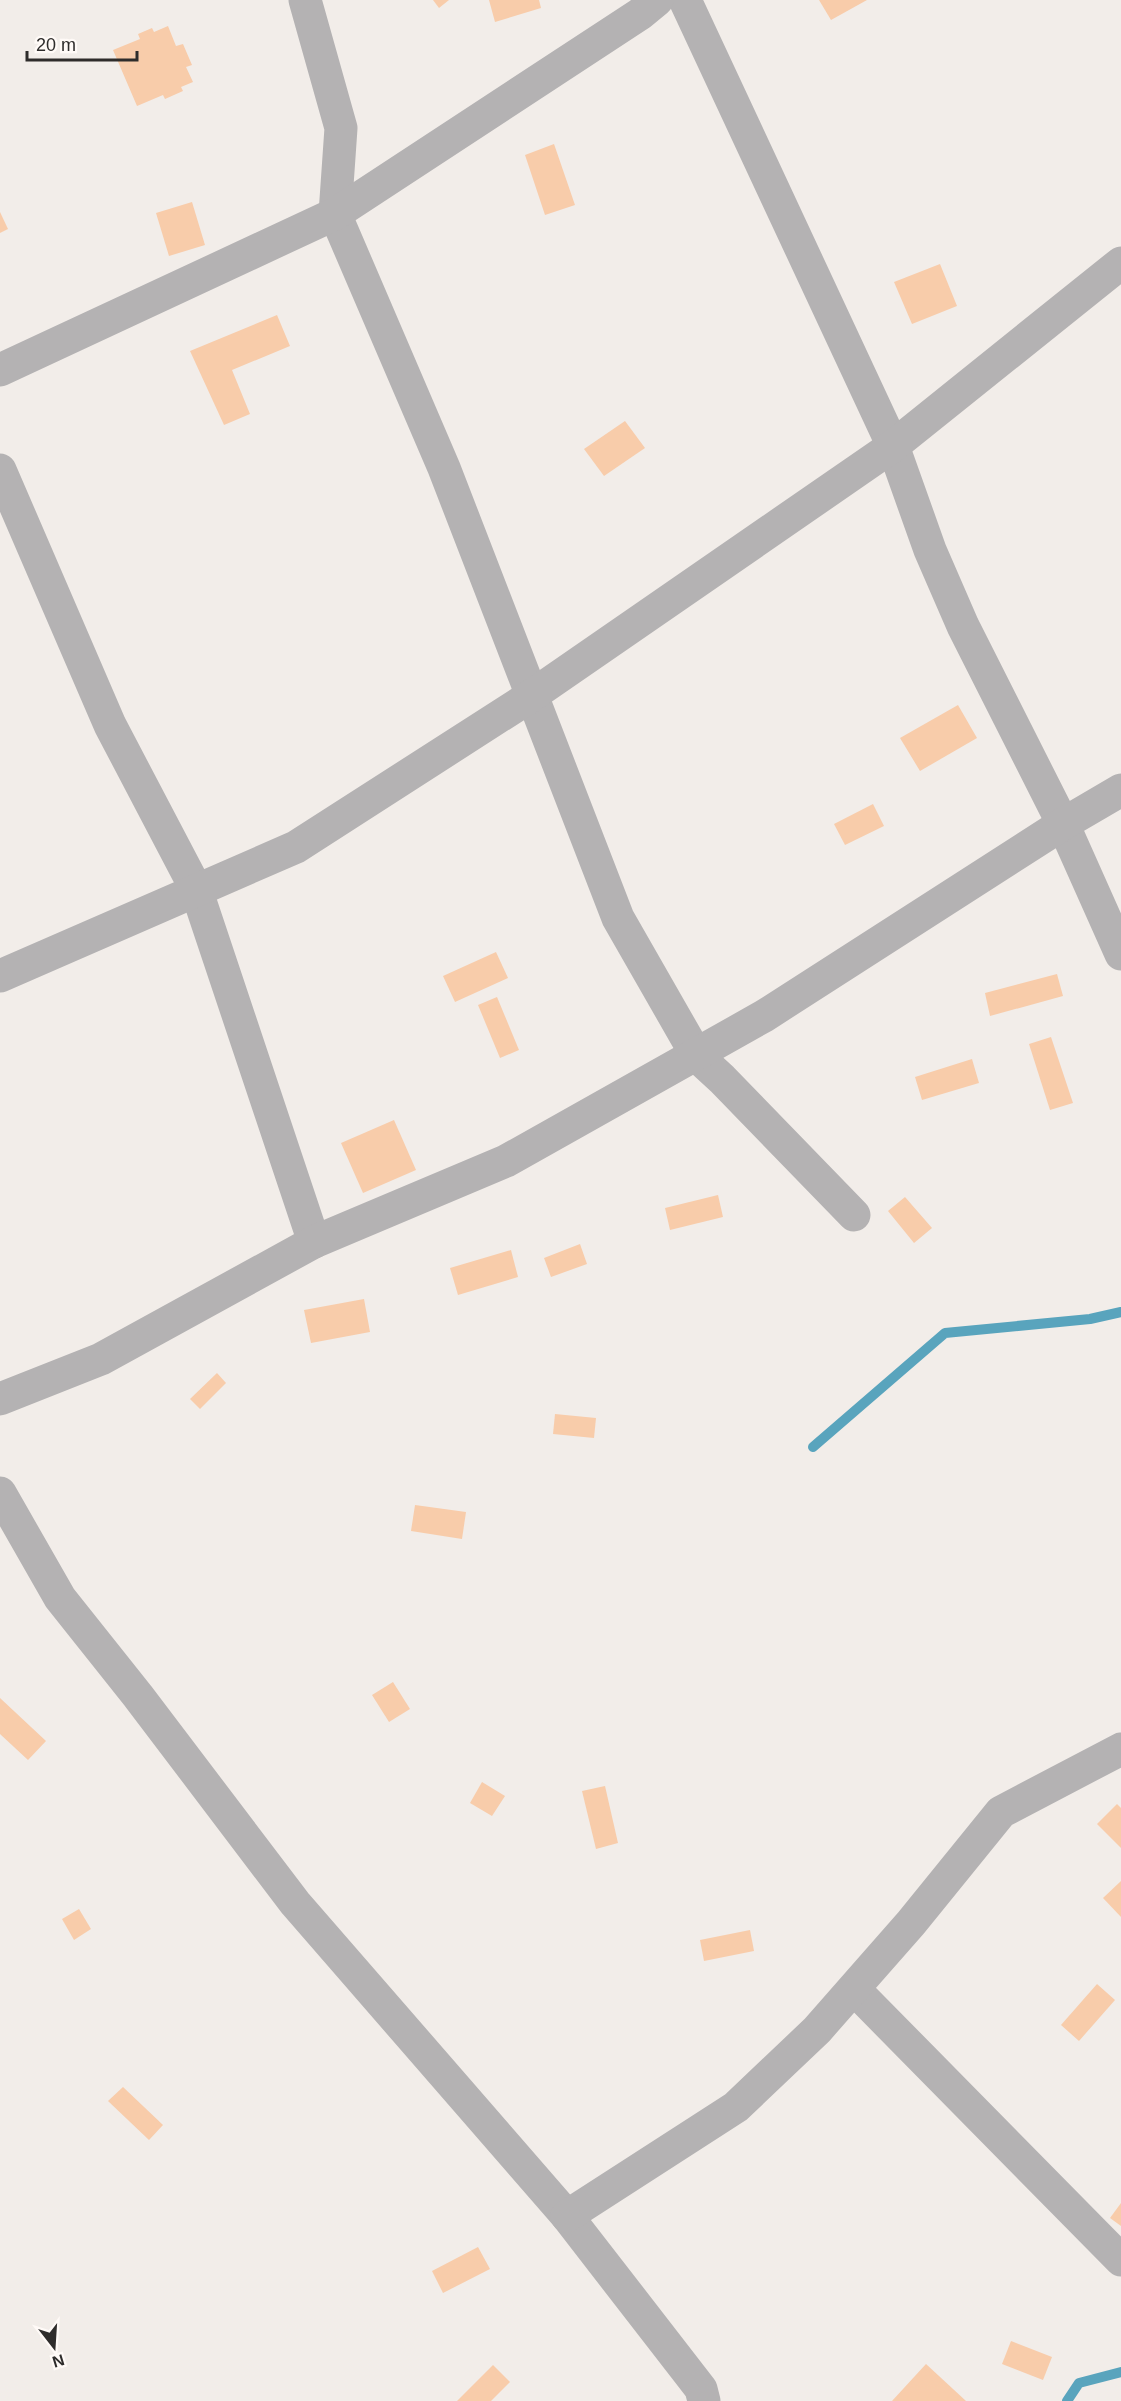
<svg xmlns="http://www.w3.org/2000/svg" width="1121" height="2401" font-family="Arial,sans-serif">
  <style>
    .lines { fill: none; stroke-linecap: round; stroke-linejoin: round }
    .stream { stroke: #59a4bd; stroke-width: 10 }
    .building { fill: #f8ccaa }
    .minor { stroke: #b4b2b3; stroke-width: 33 }
  </style>
  <rect width="100%" height="100%" fill="#f2ede9"/>
  <g class="lines">
    <g class="stream">
      <path d="M813 1447 945 1333 1090 1319 1121 1312"/>
      <path d="M1067 2401 1079 2383 1121 2372"/>
    </g>
  </g>
  <g class="building">
    <path d="M433 0H449L439 8Z"/>
    <path d="M489 0H539L541 8 495 22Z"/>
    <path d="M819 0H867L831 20Z"/>
    <path d="M168 26 176 46 183 44 192 65 186 67 193 82 181 87 183 91 165 99 163 95 137 106 113 50 140 39 138 34 152 28 154 32Z"/>
    <path d="M554 144 575 205 545 215 525 155Z"/>
    <path d="M192 202 205 245 169 256 156 213Z"/>
    <path d="M0 212 8 229 0 233Z"/>
    <path d="M940 264 957 306 912 324 894 282Z"/>
    <path d="M277 315 290 346 232 370 250 414 224 425 190 351Z"/>
    <path d="M625 421 645 448 604 476 584 449Z"/>
    <path d="M958 705 977 738 920 771 900 738Z"/>
    <path d="M873 804 884 826 845 845 834 824Z"/>
    <path d="M496 952 508 978 455 1002 443 976Z"/>
    <path d="M1057 974 1063 996 990 1016 985 993Z"/>
    <path d="M497 997 519 1050 500 1058 478 1005Z"/>
    <path d="M1051 1037 1073 1103 1050 1110 1029 1044Z"/>
    <path d="M972 1059 979 1083 922 1100 915 1077Z"/>
    <path d="M394 1120 416 1170 363 1193 341 1143Z"/>
    <path d="M718 1195 723 1217 670 1230 665 1208Z"/>
    <path d="M905 1197 932 1228 914 1243 888 1211Z"/>
    <path d="M580 1244 587 1264 551 1277 544 1258Z"/>
    <path d="M511 1250 518 1277 458 1295 450 1268Z"/>
    <path d="M364 1299 370 1332 311 1343 304 1310Z"/>
    <path d="M217 1373 226 1383 200 1409 190 1399Z"/>
    <path d="M555 1414 596 1418 594 1438 553 1434Z"/>
    <path d="M415 1505 466 1512 462 1539 411 1531Z"/>
    <path d="M393 1682 410 1709 389 1722 372 1695Z"/>
    <path d="M0 1698 46 1741 28 1760 0 1734Z"/>
    <path d="M482 1782 505 1796 492 1816 470 1803Z"/>
    <path d="M605 1786 618 1843 596 1849 582 1791Z"/>
    <path d="M1117 1804 1121 1808V1848L1097 1824Z"/>
    <path d="M1121 1881V1917L1103 1898Z"/>
    <path d="M79 1909 91 1929 74 1940 62 1919Z"/>
    <path d="M750 1930 754 1951 704 1961 700 1940Z"/>
    <path d="M1097 1984 1115 2000 1079 2041 1061 2025Z"/>
    <path d="M123 2087 163 2125 149 2140 108 2101Z"/>
    <path d="M1121 2203V2226L1110 2218Z"/>
    <path d="M478 2247 490 2269 443 2293 432 2271Z"/>
    <path d="M1011 2341 1052 2357 1043 2380 1002 2364Z"/>
    <path d="M926 2364 966 2401H892Z"/>
    <path d="M493 2365 510 2382 491 2401H457Z"/>
  </g>
  <g class="lines">
    <g class="minor">
      <path d="M305 0 341 128 335 214 444 468 618 918 697 1056 722 1079 854 1215"/>
      <path d="M685 0 893 446 930 550 963 626 1063 824 1121 954"/>
      <path d="M0 370 335 214 640 14 657 0"/>
      <path d="M0 470 110 725 196 889 314 1242"/>
      <path d="M0 976 296 847 531 696 893 446 1121 263"/>
      <path d="M0 1399 101 1359 314 1242 506 1161 764 1016 1063 824 1121 790"/>
      <path d="M0 1493 60 1598 138 1696 295 1903 567 2216 701 2389 704 2401"/>
      <path d="M854 1989 1121 2260"/>
      <path d="M567 2216 736 2107 817 2030 911 1923 1001 1812 1121 1749"/>
    </g>
  </g>
  <g transform="translate(54 2347) rotate(163)" stroke="#fffaf7" stroke-width="4.5" paint-order="stroke">
  <path d="M0-4.5L10 22L0 15L-10 22Z" fill="#2e2c2b"/>
  <text y="-9" font-size="16" font-weight="bold" text-anchor="middle" fill="#2e2c2b">N</text>
  </g>
  <path d="M27 51v9h110v-9" fill="none" stroke="#2e2c2b" stroke-width="3"/>
  <text x="36" y="51" font-size="18" fill="#2e2c2b" stroke="#fffaf7" stroke-width="4.5" paint-order="stroke">20 m</text>
</svg>
